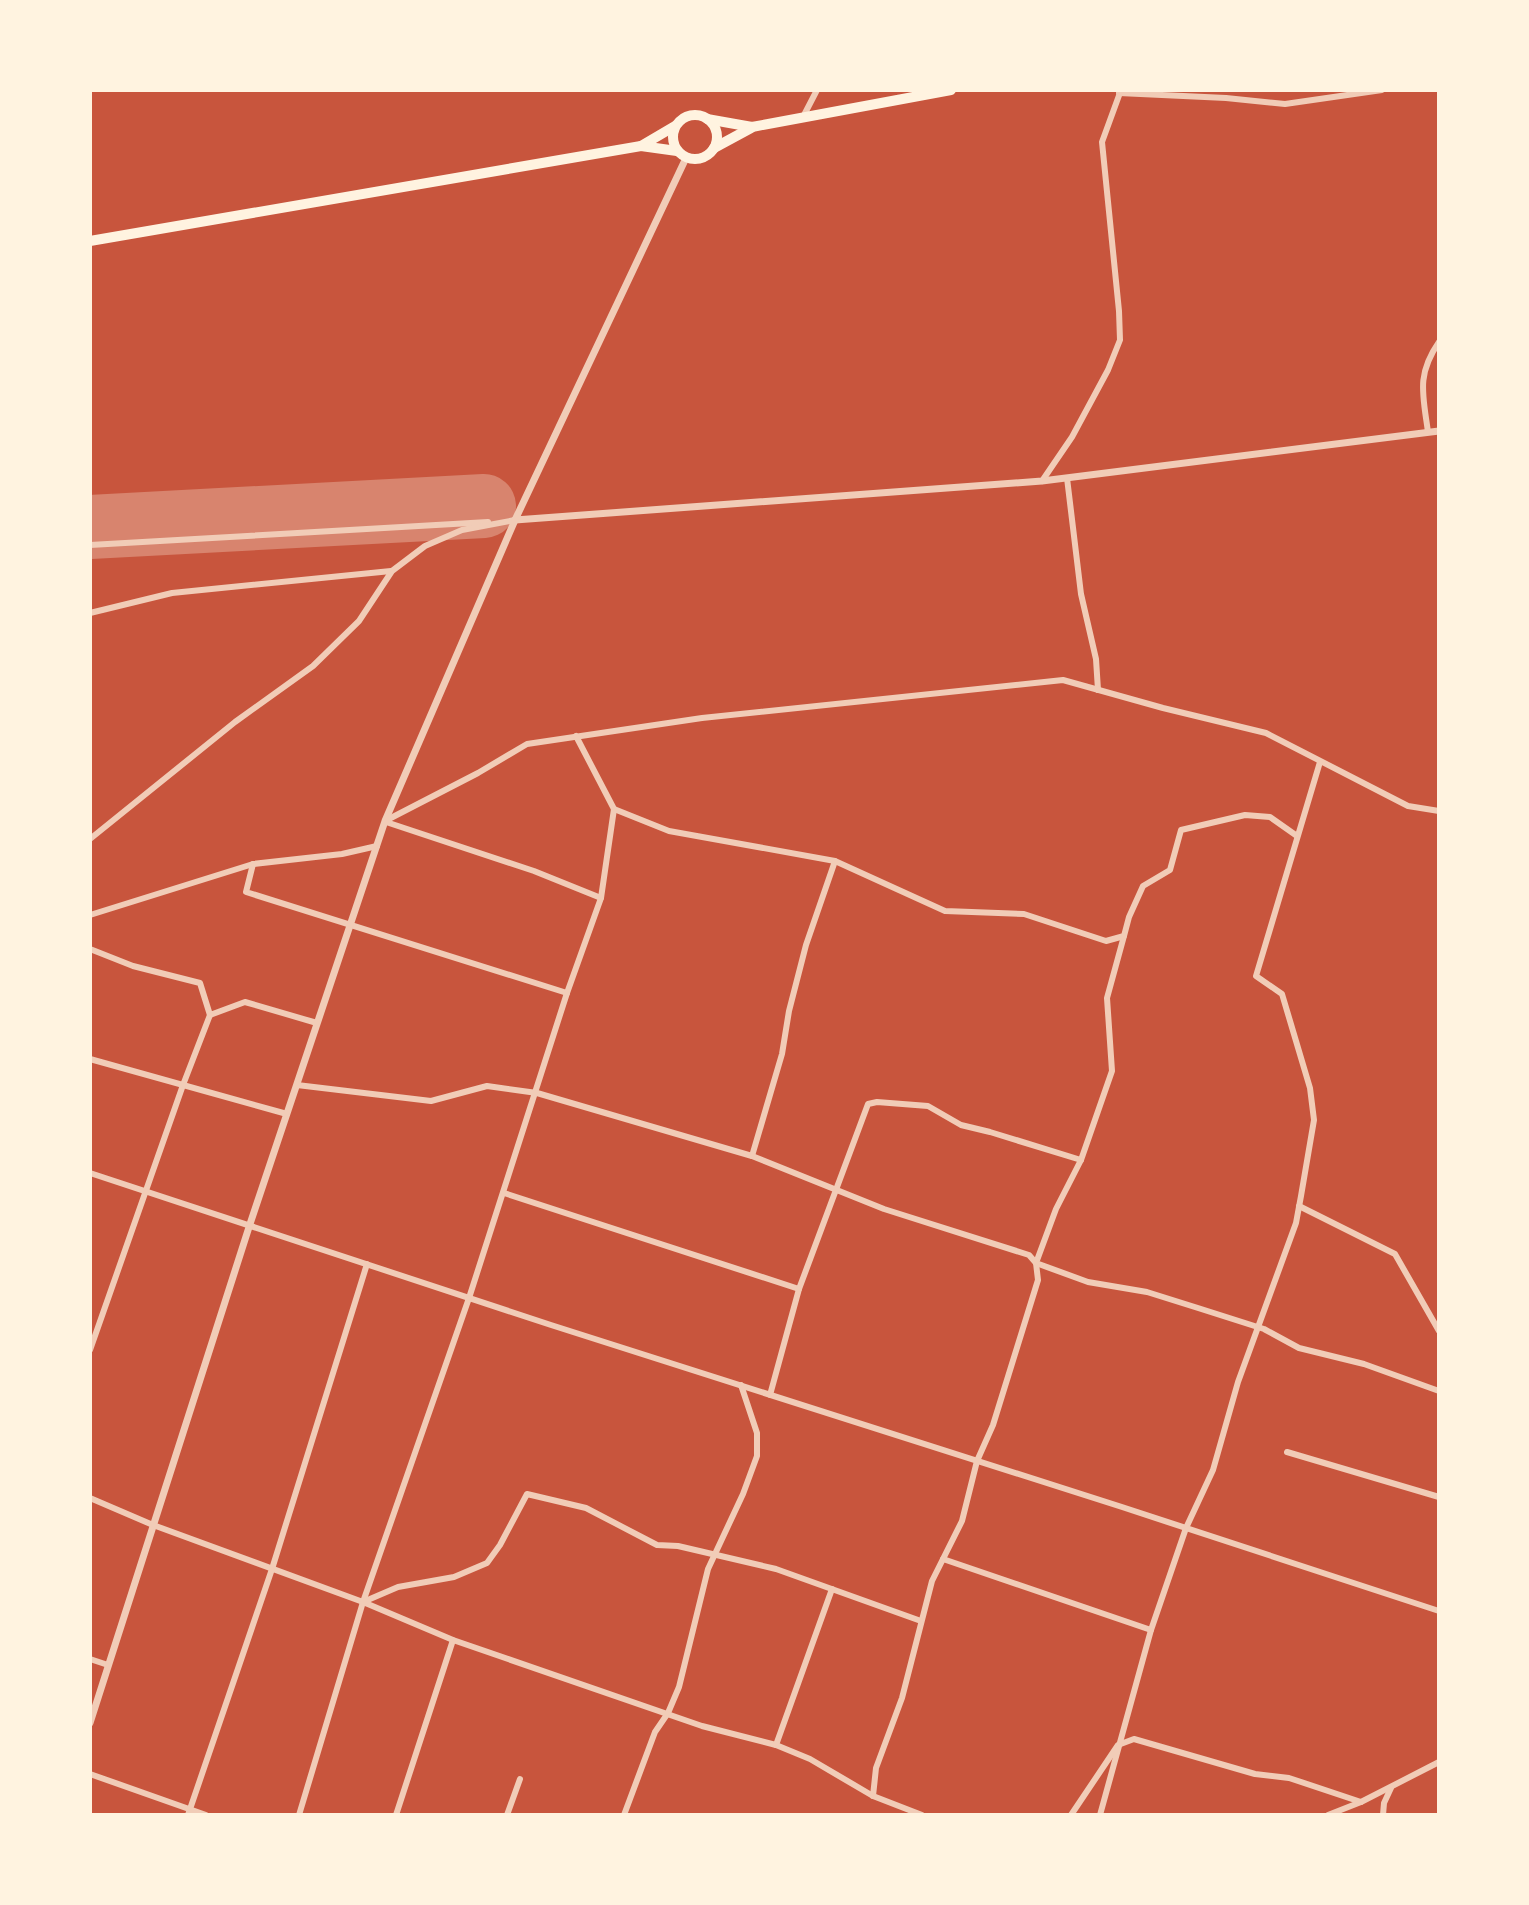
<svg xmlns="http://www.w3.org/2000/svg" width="1529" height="1905" font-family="'Space Grotesk',sans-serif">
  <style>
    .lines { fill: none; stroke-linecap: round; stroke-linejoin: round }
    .runway { stroke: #d8846e; stroke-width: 64 }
    .minor { stroke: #f1ccb7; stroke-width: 6 }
    .tertiary { stroke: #f1ccb7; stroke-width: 7 }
    .trunk { stroke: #fff3e0; stroke-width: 10 }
  </style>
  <rect width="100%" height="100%" fill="#c8553d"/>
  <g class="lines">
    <path class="runway" d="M90 527 484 506"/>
    <g class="minor">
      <path d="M1119 93 1226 98 1285 104 1382 90"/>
      <path d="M803 117 817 90"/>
      <path d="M1428 432C1423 395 1416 375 1439 342"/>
      <path d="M1067 478 1081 594 1096 659 1098 690"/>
      <path d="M1042 481 1072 437 1108 370 1120 340 1119 311 1102 142 1121 90"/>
      <path d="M90 545 488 522"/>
      <path d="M90 613 172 593 391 571"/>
      <path d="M614 809 669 831 835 861 945 911 1024 914 1106 941 1124 936 1129 917 1143 886 1170 870 1181 830 1245 815 1270 817 1297 836"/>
      <path d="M385 821 478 773 527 744 702 718 1063 680 1163 708 1266 733 1408 806 1439 811"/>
      <path d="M386 822 534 871 601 898"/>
      <path d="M90 839 235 722 313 666 359 621 392 571 425 546 462 530 515 520"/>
      <path d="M253 864 246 892 567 993"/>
      <path d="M90 915 253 864 342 854 377 846"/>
      <path d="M1124 936 1107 998 1112 1071 1081 1160 1056 1209 1036 1263 1088 1282 1147 1292 1198 1308 1264 1329 1299 1348 1364 1364 1439 1391"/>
      <path d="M90 949 133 966 200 983 210 1015 245 1002 317 1023"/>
      <path d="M90 1059 287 1114"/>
      <path d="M297 1085 431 1101 487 1086 537 1093 752 1156 884 1209 1029 1255 1036 1263 1038 1280 993 1425 977 1461 962 1521 932 1581 902 1698 876 1768 873 1796"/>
      <path d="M752 1156 782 1054 789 1011 806 945 835 861"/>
      <path d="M90 1173 551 1325 1122 1507 1439 1611"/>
      <path d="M504 1193 799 1289"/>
      <path d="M1299 1206 1395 1254 1439 1331"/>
      <path d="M90 1350 183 1085 210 1015"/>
      <path d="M770 1395 799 1289 868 1104 877 1102 928 1106 961 1125 990 1132 1081 1160"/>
      <path d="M1287 1452 1439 1497"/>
      <path d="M90 1498 153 1525 363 1602 453 1640 702 1726 776 1745 810 1759 873 1796 922 1815"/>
      <path d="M943 1559 1151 1630"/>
      <path d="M363 1602 398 1587 454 1577 487 1563 500 1545 527 1494 586 1508 657 1545 678 1546 776 1569 921 1621"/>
      <path d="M90 1659 108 1665"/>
      <path d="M776 1745 832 1589"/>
      <path d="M90 1774 206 1815"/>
      <path d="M188 1815 272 1569 367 1264"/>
      <path d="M299 1815 363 1602 469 1298 567 993 601 898 614 809 576 736"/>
      <path d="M396 1815 453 1640"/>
      <path d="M507 1815 520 1779"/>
      <path d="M624 1815 655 1732 668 1713 679 1687 708 1569 743 1494 757 1456V1433L741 1385"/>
      <path d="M1071 1815 1118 1745 1134 1739 1255 1774 1289 1778 1361 1802"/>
      <path d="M1100 1815 1151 1630 1186 1528 1213 1470 1238 1382 1296 1223 1301 1196 1314 1120 1310 1088 1282 994 1256 976 1320 762"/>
      <path d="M1328 1815 1361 1802 1439 1762"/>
      <path d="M1383 1815 1384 1803 1391 1788"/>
    </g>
    <g class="tertiary">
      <path d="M515 520 1042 481 1439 431"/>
      <path d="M90 1723 250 1224 385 821 515 520 686 158"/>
    </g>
    <g class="trunk">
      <circle cx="695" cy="137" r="22"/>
      <path d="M707 119 752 127 951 90"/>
      <path d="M641 146 677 151"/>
      <path d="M714 148 751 128"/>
      <path d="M90 241 641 146 675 126"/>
    </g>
  </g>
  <rect width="1529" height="1905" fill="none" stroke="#fff3e0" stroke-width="184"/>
</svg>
